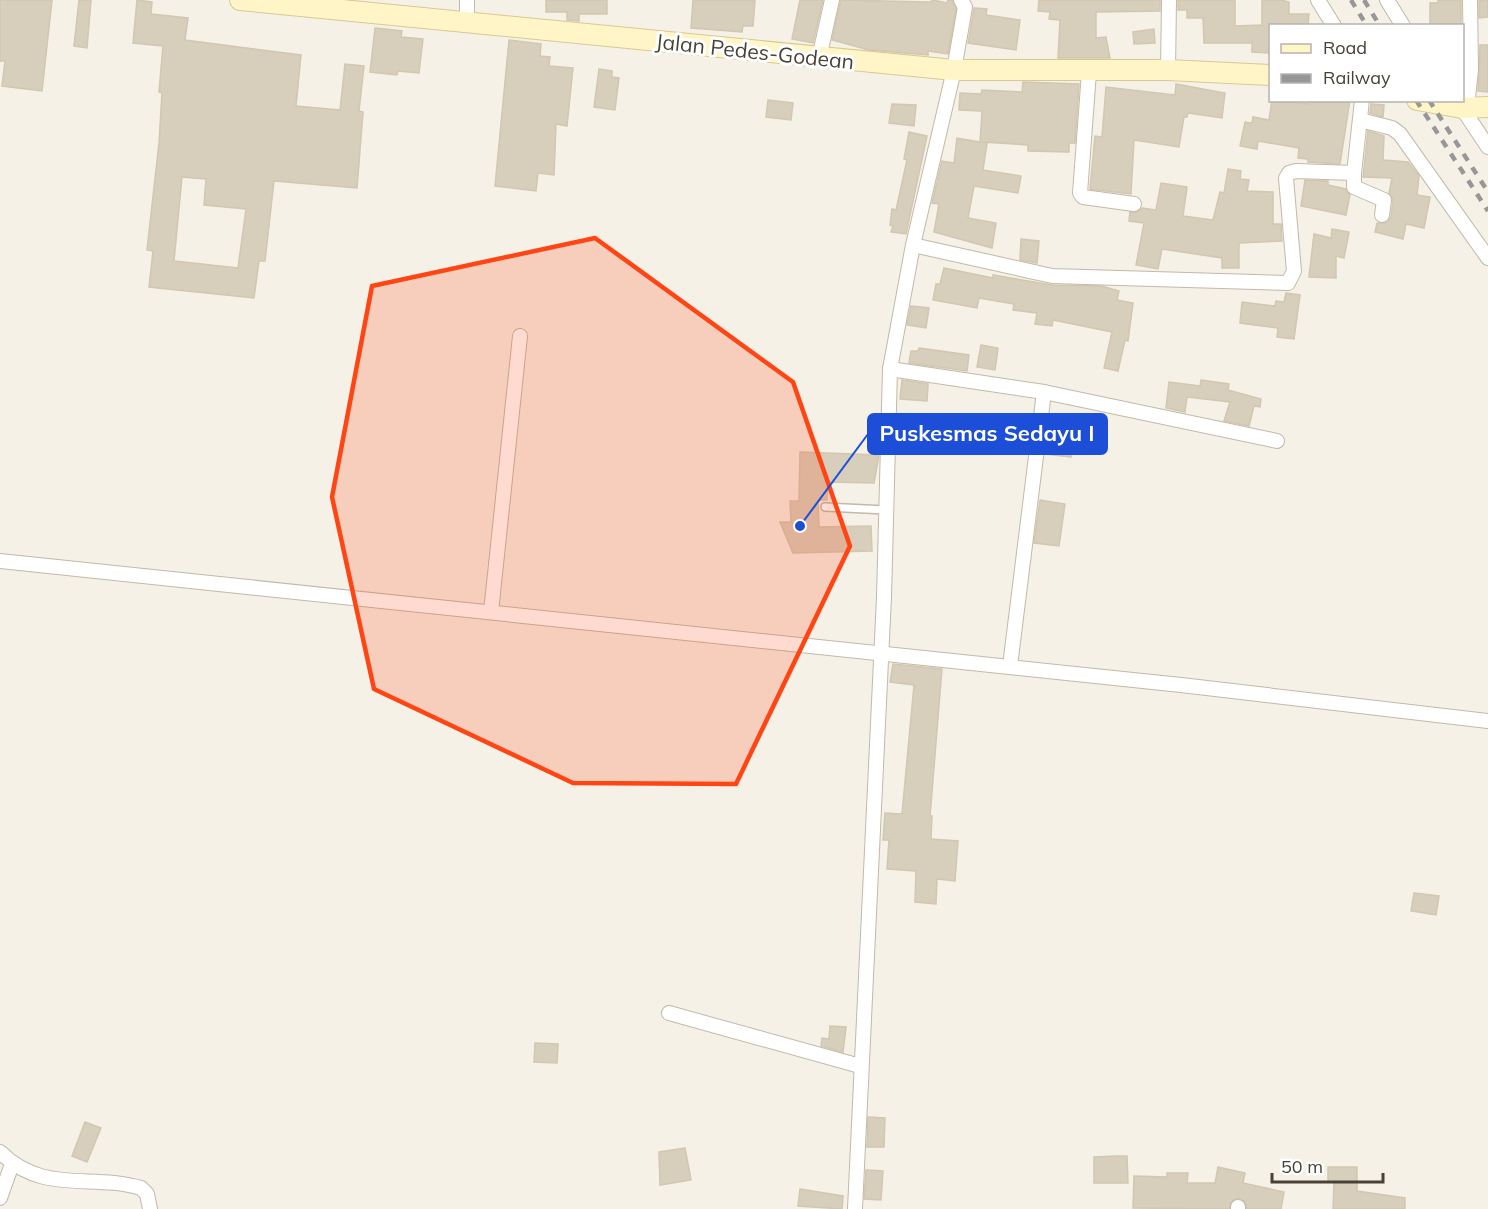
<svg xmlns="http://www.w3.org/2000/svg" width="1488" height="1209" font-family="Mulish,sans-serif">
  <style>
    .building { fill: #d7cebc; stroke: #d2c7af; stroke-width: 1.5; fill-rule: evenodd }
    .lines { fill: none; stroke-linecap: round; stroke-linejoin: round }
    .lane-casing { stroke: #c1baa9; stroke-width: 10 }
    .street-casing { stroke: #c1baa9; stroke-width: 16 }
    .secondary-casing { stroke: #d8c994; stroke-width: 22 }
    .lane { stroke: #fff; stroke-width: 7 }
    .street { stroke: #fff; stroke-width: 14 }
    .secondary { stroke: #fff5c7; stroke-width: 20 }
    .rail { stroke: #979797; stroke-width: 4.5; stroke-dasharray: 8 8; stroke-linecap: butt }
    .marked { fill: #ff4514; fill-opacity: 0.2; stroke: #ff4514; stroke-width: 4.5; stroke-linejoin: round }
    .labels { text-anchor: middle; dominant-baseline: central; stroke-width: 6; stroke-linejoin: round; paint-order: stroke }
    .street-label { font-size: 21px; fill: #484236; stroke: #fff }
    .leader { fill: none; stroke: #1d4ed8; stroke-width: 2 }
    .callout-dot { fill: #1d4ed8; stroke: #fff; stroke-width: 2 }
    .callout { fill: #1d4ed8; stroke: #1d4ed8; stroke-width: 2 }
    .callout-label { font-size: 22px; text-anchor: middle; font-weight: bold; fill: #fff }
  </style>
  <rect width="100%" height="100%" fill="#f5f1e7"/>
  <g class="building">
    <path d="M0 0H52L42 91 2 86 5 61H0Z"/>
    <path d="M79 0H91L87 48 74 46Z"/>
    <path d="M137 0 152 2 151 14 188 18 185 40 301 55 296 106 340 110 345 64 364 66 359 111 363 112 357 188 274 181 265 261H259L254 298 149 287 153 251 147 250 159 143 162 93 159 92 163 46 133 43ZM182 177 206 179 204 205 246 209 238 268 174 261Z"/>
    <path d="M546 0H607V14H579V21L567 20V12H546Z"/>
    <path d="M693 0H755L753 26H743L742 32 691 28Z"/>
    <path d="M800 0H823L813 43 792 39Z"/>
    <path d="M841 0 930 2 933 0 947 3 948 0H952L956 9 948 54 928 51V55L869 50 832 40Z"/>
    <path d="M1039 0H1160V11L1096 12V38L1106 37 1110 58H1058L1060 20 1049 19 1050 12 1038 11Z"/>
    <path d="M1178 0H1235V26L1262 25V0H1281L1289 2V14H1309L1308 26H1270V53L1252 52V43H1204L1203 18H1187V10H1178Z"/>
    <path d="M1438 0H1461V26H1430V3H1438Z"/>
    <path d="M1488 0V17L1479 18V1Z"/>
    <path d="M974 8 987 9 986 15 1020 20 1016 50 968 43Z"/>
    <path d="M375 28 402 31 401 37 423 39 419 73 398 71 397 75 370 72Z"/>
    <path d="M1154 29 1155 43 1134 44 1133 32Z"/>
    <path d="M509 40 541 44 540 56 550 57 549 66 573 68 567 126 556 124 554 175 538 173 536 191 495 186Z"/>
    <path d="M1480 45H1488V92L1478 91Z"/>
    <path d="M599 69 612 71V77L619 78 615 110 594 107Z"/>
    <path d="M1023 82 1079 84 1075 143H1069V152L1028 151V145L982 142 987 143 983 170 1021 176 1018 193 974 186 968 218 996 223 992 248 934 232 939 204 932 203 942 161 954 163 957 138 980 142 982 111 959 110 960 93 981 94 982 90 1022 92Z"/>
    <path d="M1176 84 1225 93 1222 118 1188 113 1187 117H1184L1179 147 1134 140 1131 194 1090 189 1095 136 1102 137 1106 87 1175 95Z"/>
    <path d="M768 100 793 103 791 120 766 117Z"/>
    <path d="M1272 100 1309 104V100H1350L1340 164 1308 162V159L1298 158 1299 148 1258 141 1257 149 1240 146 1245 122 1252 123 1253 117 1269 120Z"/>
    <path d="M892 104 916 105 914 126 889 123Z"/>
    <path d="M1371 104 1384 105 1383 117 1370 113Z"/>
    <path d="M1368 131 1384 136 1383 160 1408 162 1419 176 1417 195 1430 197 1424 228 1406 224 1403 239 1375 232 1377 223H1386L1391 217 1393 200 1389 193 1392 178 1363 177Z"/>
    <path d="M909 132 927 136 906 234 891 232 893 226 890 225 892 209 896 210 907 160 904 159Z"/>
    <path d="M1228 169 1241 171 1240 179 1249 180 1247 191 1273 192V224H1281L1282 241 1239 243V268H1222V258L1162 249 1158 269 1136 265 1144 223 1129 221 1130 212H1137L1142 208 1156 210 1161 183 1187 187 1183 216 1213 220 1220 192 1224 193Z"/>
    <path d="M1305 180 1328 181V185L1346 189 1350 195 1346 215 1301 206Z"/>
    <path d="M1332 229 1349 232 1344 258 1336 256V278L1309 277 1314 234 1331 238Z"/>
    <path d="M1021 239 1039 241 1037 263 1020 260Z"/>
    <path d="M944 268 993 278V275L1052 285 1102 286 1119 291 1117 300 1133 303 1128 341 1125 340 1118 371 1104 368 1112 332 1053 320 1052 326 1035 324 1037 313 1013 310 1014 304 979 298 977 308 933 300 936 284H940Z"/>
    <path d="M1286 293 1300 295 1294 339 1277 337 1278 328 1240 323 1242 302 1275 306 1276 301 1284 302Z"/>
    <path d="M911 306 929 308 926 328 907 325Z"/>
    <path d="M981 345 998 348 995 370 977 367Z"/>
    <path d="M919 348 969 355 967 371 909 363 911 351H918Z"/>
    <path d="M902 380 928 384 927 401 900 399Z"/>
    <path d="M1201 380 1229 384 1228 390 1261 399 1260 407 1254 406 1249 426 1224 421 1230 402 1187 397 1185 412 1166 408 1169 382 1200 386Z"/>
    <path d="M1047 438 1073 442 1071 457 1045 454Z"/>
    <path d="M800 452 879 455 874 483 828 482 827 500H818L819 527 871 526 872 551 793 553 780 522H791L790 501H799Z"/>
    <path d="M1040 500 1065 504 1059 546 1034 543Z"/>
    <path d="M893 664 942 669 930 816H932L931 839 958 841 955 881 937 879 936 904 915 902 916 871 887 869 889 840H883L885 813 902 814 914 685 890 682Z"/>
    <path d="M1414 893 1439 896 1436 915 1411 911Z"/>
    <path d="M830 1026 846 1027 843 1052 821 1046 822 1038 829 1039Z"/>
    <path d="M535 1043 558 1044 557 1063 534 1062Z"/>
    <path d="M868 1117 885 1118 884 1147H867Z"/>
    <path d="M85 1122 101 1128 87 1162 72 1156Z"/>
    <path d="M685 1148 691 1180 660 1185 659 1152Z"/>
    <path d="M1117 1156H1127L1128 1183H1094V1157Z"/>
    <path d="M1218 1167 1245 1173 1243 1183 1284 1192 1281 1209H1247L1245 1202 1239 1198 1231 1202 1229 1209 1133 1208 1134 1176 1167 1177V1173H1188L1187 1183H1215Z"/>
    <path d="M1328 1167H1357V1191L1405 1198V1209H1333L1334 1182H1328Z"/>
    <path d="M866 1170 883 1171 881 1200 864 1199Z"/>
    <path d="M800 1189 843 1196 842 1209 798 1206Z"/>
  </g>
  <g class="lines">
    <defs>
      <path id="lane" d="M825 507 886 510"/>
      <g id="street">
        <path d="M1318 0 1334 26"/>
        <path d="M1387 0 1403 26"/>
        <path d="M467 22V0"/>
        <path d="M819 58 832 0"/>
        <path d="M1168 70 1169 0"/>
        <path d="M1089 72 1080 193 1083 197 1134 204"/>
        <path d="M1467 107 1471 70 1470 0"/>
        <path d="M1462 108 1488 147"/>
        <path d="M1360 120 1392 128 1400 134 1488 258"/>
        <path d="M1354 173V187L1384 200 1382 215"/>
        <path d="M913 245 1052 276 1288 283 1294 271 1286 178 1289 173 1296 171 1354 173 1362 100"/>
        <path d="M890 369 1044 392 1277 441"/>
        <path d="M0 561 1181 685 1488 721"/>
        <path d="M491 612 520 336"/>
        <path d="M1010 666 1044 392"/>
        <path d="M669 1013 860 1066"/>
        <path d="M0 1152C43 1195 91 1173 141 1188L147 1194 150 1209"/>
        <path d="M0 1198 12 1164"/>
        <path d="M855 1209 884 597 890 369 913 245 954 70 965 7 961 0"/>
        <path d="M1238 1209V1207"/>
      </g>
      <g id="secondary">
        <path d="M240 0 954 70H1168L1270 75"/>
        <path d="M1417 100 1462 108 1488 107"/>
      </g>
    </defs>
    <use href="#lane" class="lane-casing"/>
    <use href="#street" class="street-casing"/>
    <use href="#secondary" class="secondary-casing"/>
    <use href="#lane" class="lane"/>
    <use href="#street" class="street"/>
    <use href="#secondary" class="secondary"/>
    <g class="rail">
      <path d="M1351 0 1367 26"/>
      <path d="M1364 0 1380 26"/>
      <path d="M1416 100 1488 211"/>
      <path d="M1429 100 1488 192"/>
    </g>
  </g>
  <path class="marked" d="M595 238 793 382 850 546 736 784 573 783 374 689 332 497 372 286Z"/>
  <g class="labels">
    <g class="street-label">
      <text transform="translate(755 51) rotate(6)">Jalan Pedes-Godean</text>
    </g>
  </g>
  <path class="leader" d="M800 526L868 434"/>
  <circle class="callout-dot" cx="800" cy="526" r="6"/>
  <rect class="callout" x="868" y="414" width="239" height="40" rx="6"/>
  <g class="callout-label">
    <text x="987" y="441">Puskesmas Sedayu I</text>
  </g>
  <rect x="1269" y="24" width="195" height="78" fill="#ffffff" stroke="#b6b3af" stroke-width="1.5"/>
  <rect x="1281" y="44" width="30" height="9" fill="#fff5c7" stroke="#b6b3af" stroke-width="1.5"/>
  <text x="1323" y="54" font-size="18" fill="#484236">Road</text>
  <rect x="1281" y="74" width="30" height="9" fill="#979797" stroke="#b6b3af" stroke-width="1.5"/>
  <text x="1323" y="84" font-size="18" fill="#484236">Railway</text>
  <path d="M1272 1173v9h111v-9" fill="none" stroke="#484236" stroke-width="3"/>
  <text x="1281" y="1173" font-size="18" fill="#484236" stroke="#ffffff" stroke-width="4.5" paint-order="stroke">50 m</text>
</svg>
